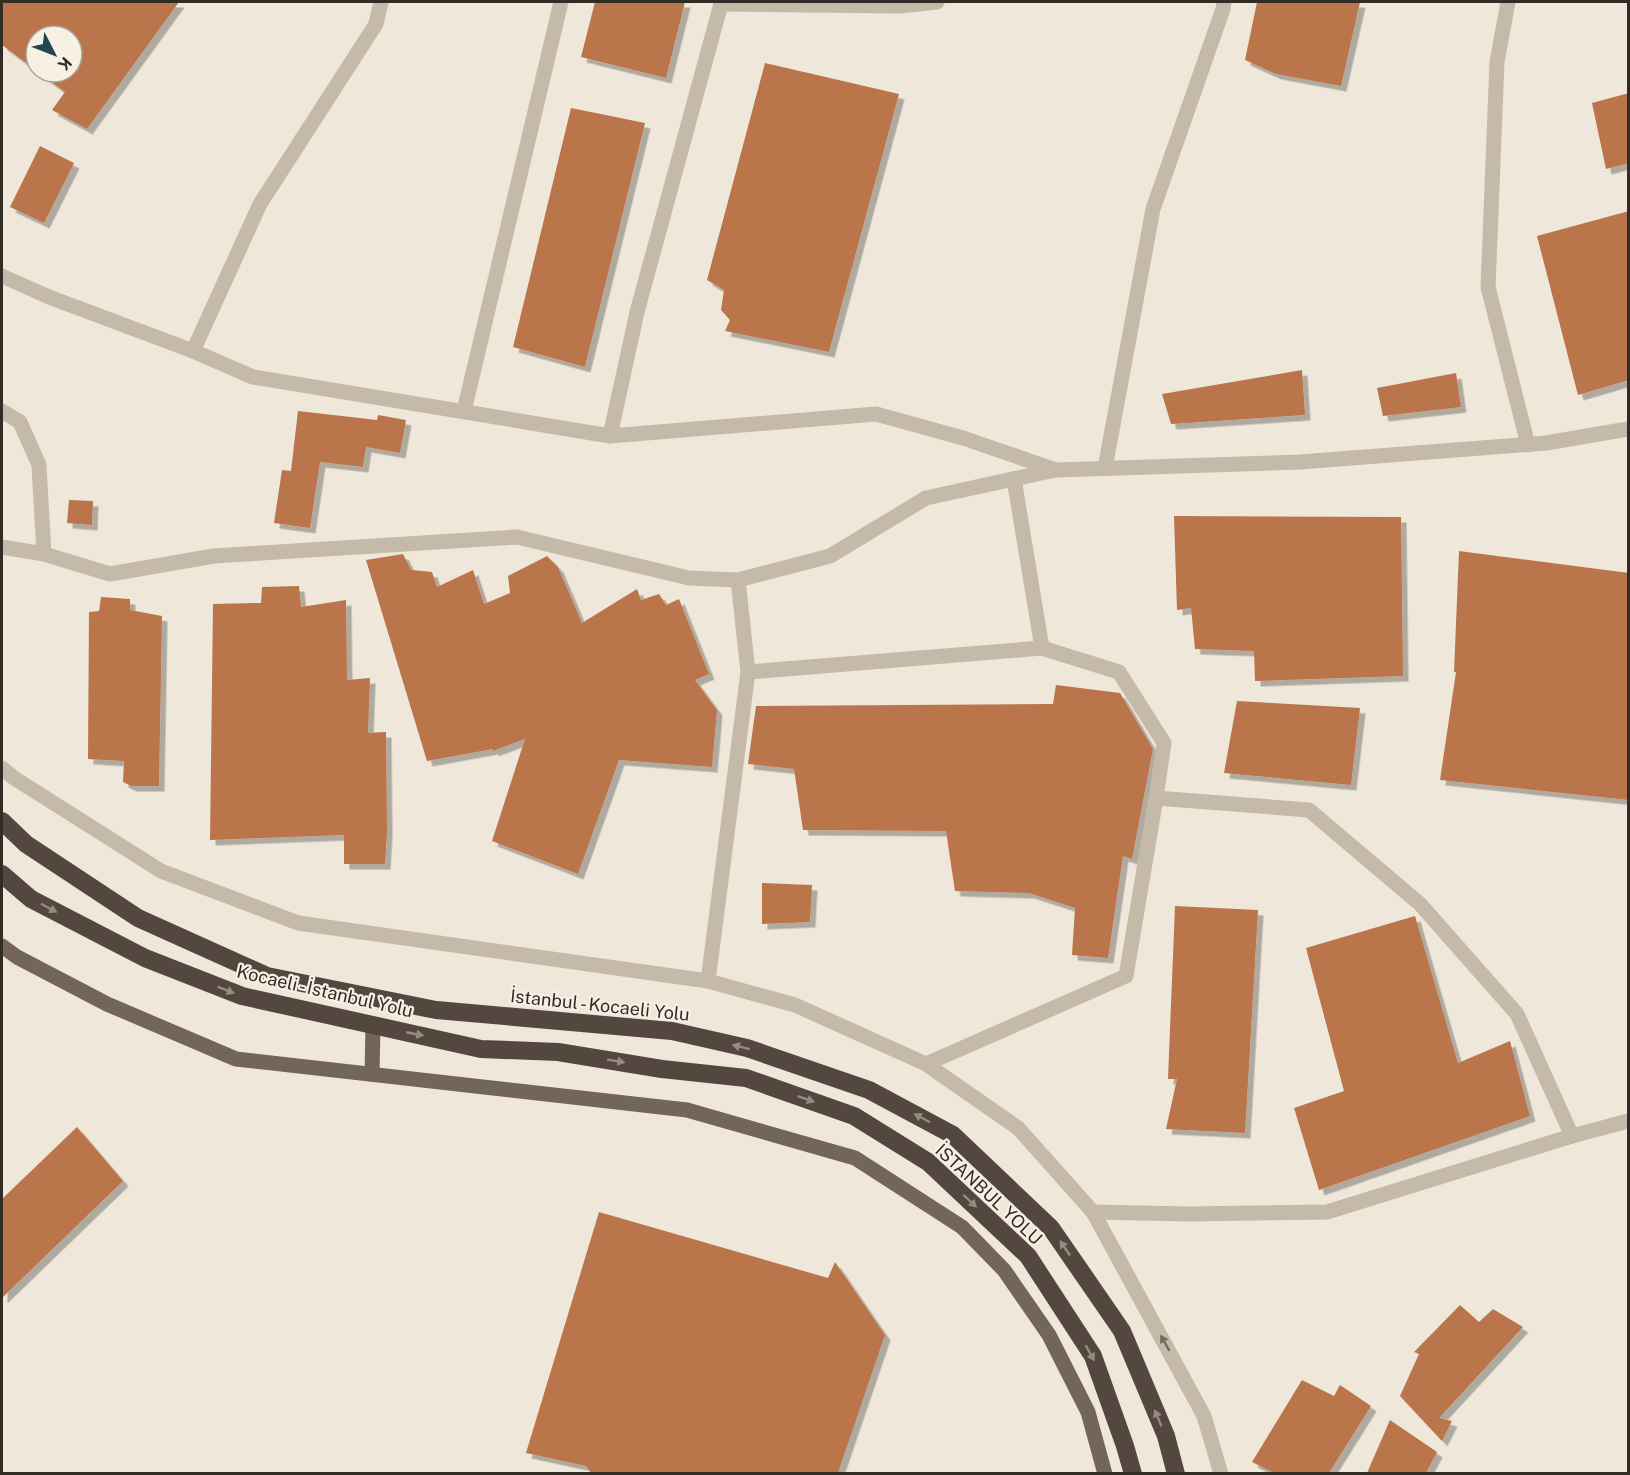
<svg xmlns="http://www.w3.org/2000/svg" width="1630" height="1475" font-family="'Public Sans',sans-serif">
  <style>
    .building { fill: #ba754c; filter: url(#shadow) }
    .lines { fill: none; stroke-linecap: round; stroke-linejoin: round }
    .minor { stroke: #c5b9a7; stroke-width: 15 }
    .major { stroke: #736559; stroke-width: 15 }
    .highway { stroke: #53473f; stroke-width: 18 }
    .oneway { fill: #958b81 }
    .oneway2 { fill: #746b61 }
    .labels { text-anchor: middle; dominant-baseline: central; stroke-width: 4.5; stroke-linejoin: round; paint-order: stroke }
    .street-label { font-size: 18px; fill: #322c27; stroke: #f7f1e5 }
  </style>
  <defs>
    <filter id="shadow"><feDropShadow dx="5.5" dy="5.5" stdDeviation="0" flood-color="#0004"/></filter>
  </defs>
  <rect width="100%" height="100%" fill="#eee7da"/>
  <g class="building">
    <path d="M2 2H179L87 129 52 110 65 92 38 72H72V36H36V70L2 45Z"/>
    <path d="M595 2H685L666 78 581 57Z"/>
    <path d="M1257 2H1360L1341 86 1276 74 1245 60Z"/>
    <path d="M765 63 899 94 829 352 725 331 730 320 721 310 724 290 707 280Z"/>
    <path d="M1629 93V163L1606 169 1592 103Z"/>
    <path d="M571 108 645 123 585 367 513 347Z"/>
    <path d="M40 146 74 163 44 223 10 207Z"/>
    <path d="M1629 211V380L1578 395 1537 236Z"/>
    <path d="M1302 370 1305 415 1171 424 1162 394Z"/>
    <path d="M1456 373 1461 407 1383 416 1377 388Z"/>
    <path d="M298 411 377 420 378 415 406 420 400 453 366 447 363 467 320 462 310 528 274 523 282 470 291 471Z"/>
    <path d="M69 500 93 501 92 525 67 523Z"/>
    <path d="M1174 516 1401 517 1403 676 1255 681 1254 651 1195 649 1191 608 1177 610Z"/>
    <path d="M1459 551 1629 573V800L1440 780 1456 672H1454Z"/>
    <path d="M403 554 411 570 432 572 437 587 473 570 484 604 510 593 508 576 547 556 558 567 582 623 637 589 641 600 659 594 666 605 679 599 709 674 695 680 717 710 712 767 619 760 578 874 492 841 525 739 493 751V749L427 761 366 560Z"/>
    <path d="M299 586 301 607 346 600 347 680 370 678 368 733 386 732 387 832 385 864H344V835L210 840 213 604 261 603 262 587Z"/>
    <path d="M101 597 130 599V610L162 616 159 786H131L123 782 124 761 88 759 89 612 99 611Z"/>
    <path d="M1056 685 1120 693 1153 749 1132 859 1123 856 1108 958 1072 955 1075 908 1029 893 955 891 946 831 803 830 794 769 748 764 756 706 1053 704Z"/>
    <path d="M1237 701 1360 708 1351 785 1224 773Z"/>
    <path d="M762 883 812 885 810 922 762 924Z"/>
    <path d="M1175 906 1258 910 1245 1133 1166 1129 1177 1079H1168Z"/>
    <path d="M1415 916 1458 1063 1510 1041 1530 1116 1319 1190 1294 1108 1344 1091 1306 948Z"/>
    <path d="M77 1127 123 1181 2 1298V1199Z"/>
    <path d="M599 1212 828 1278 835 1262 885 1335 838 1473H591L586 1466 526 1453Z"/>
    <path d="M1460 1305 1479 1322 1493 1309 1523 1327 1439 1418 1452 1421 1442 1441 1400 1396 1419 1354 1414 1352Z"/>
    <path d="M1302 1380 1334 1396 1340 1385 1371 1406 1329 1473H1274L1252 1462Z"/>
    <path d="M1390 1420 1437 1452 1426 1473H1367Z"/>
  </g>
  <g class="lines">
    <g class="minor">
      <path d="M721 2V4L900 6 937 2"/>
      <path d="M1508 2 1497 62 1488 287 1528 445"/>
      <path d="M2 276 49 297 193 351 253 377 610 436 876 414 963 438 1056 470 1300 462 1546 443 1628 429"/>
      <path d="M193 351 260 204 376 24 381 2"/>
      <path d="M2 411 20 422 39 465 44 554"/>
      <path d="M464 411 561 2"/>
      <path d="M610 436 637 312 721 4"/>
      <path d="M1105 468 1153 209 1223 9 1224 2"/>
      <path d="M1014 479 1042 648 1119 672 1164 743 1156 798 1309 810 1420 904 1517 1014 1572 1136"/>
      <path d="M2 547 44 554 110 574 214 556 517 537 689 578 738 580 830 556 926 498 1055 470"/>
      <path d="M748 672 1042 648"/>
      <path d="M2 768 14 778 161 871 298 923 708 981 795 1005 926 1064 1018 1128 1093 1212 1204 1416 1221 1474"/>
      <path d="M708 981 748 672 738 580"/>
      <path d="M926 1064 1126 976 1156 798"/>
      <path d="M1093 1212 1188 1214 1327 1212 1572 1136 1628 1121"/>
    </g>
    <g class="major">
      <path d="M2 946 17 957 107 1004 236 1059 687 1110 855 1158 962 1227 1004 1270 1049 1335 1088 1412 1105 1474"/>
      <path d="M372 1074 373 1025"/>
    </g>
    <g class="highway">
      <path d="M2 821 26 844 138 918 267 976 436 1010 672 1031 747 1048 869 1090 953 1135 1051 1228 1122 1331 1166 1436 1176 1474"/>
      <path d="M2 874 31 899 145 958 242 996 481 1049 558 1052 662 1069 746 1078 854 1116 928 1162 1028 1256 1093 1356 1125 1446 1133 1474"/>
    </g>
  </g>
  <defs><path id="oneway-solid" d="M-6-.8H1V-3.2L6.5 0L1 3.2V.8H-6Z" transform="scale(1.5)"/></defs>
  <g class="oneway">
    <use href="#oneway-solid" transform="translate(49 908) rotate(28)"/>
    <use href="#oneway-solid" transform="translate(226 990) rotate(22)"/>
    <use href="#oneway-solid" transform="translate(415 1034) rotate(11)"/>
    <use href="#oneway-solid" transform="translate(741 1047) rotate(-166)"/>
    <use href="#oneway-solid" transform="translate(616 1061) rotate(9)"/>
    <use href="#oneway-solid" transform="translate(806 1099) rotate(19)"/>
    <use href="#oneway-solid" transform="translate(922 1118) rotate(-152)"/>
    <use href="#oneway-solid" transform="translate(970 1201) rotate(43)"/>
    <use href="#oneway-solid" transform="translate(1065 1248) rotate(-124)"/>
    <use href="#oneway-solid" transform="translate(1090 1353) rotate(61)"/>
    <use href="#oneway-solid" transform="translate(1158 1418) rotate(-113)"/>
  </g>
  <use class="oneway2" href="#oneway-solid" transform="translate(1165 1343) rotate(-119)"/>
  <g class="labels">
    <g class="street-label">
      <text transform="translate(325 991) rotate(13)">Kocaeli - İstanbul Yolu</text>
      <text transform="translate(600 1005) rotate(6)">İstanbul - Kocaeli Yolu</text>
      <text transform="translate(989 1194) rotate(43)">İSTANBUL YOLU</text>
    </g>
  </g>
  <rect width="1630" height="1475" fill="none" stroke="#322c27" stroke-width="6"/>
  <g transform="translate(54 54) rotate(132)"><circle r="28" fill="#f7f1e5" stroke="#a8a299" stroke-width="1.5"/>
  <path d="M0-4.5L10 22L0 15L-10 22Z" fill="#214650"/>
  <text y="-9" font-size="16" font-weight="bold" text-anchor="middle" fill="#322c27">K</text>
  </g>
</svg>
